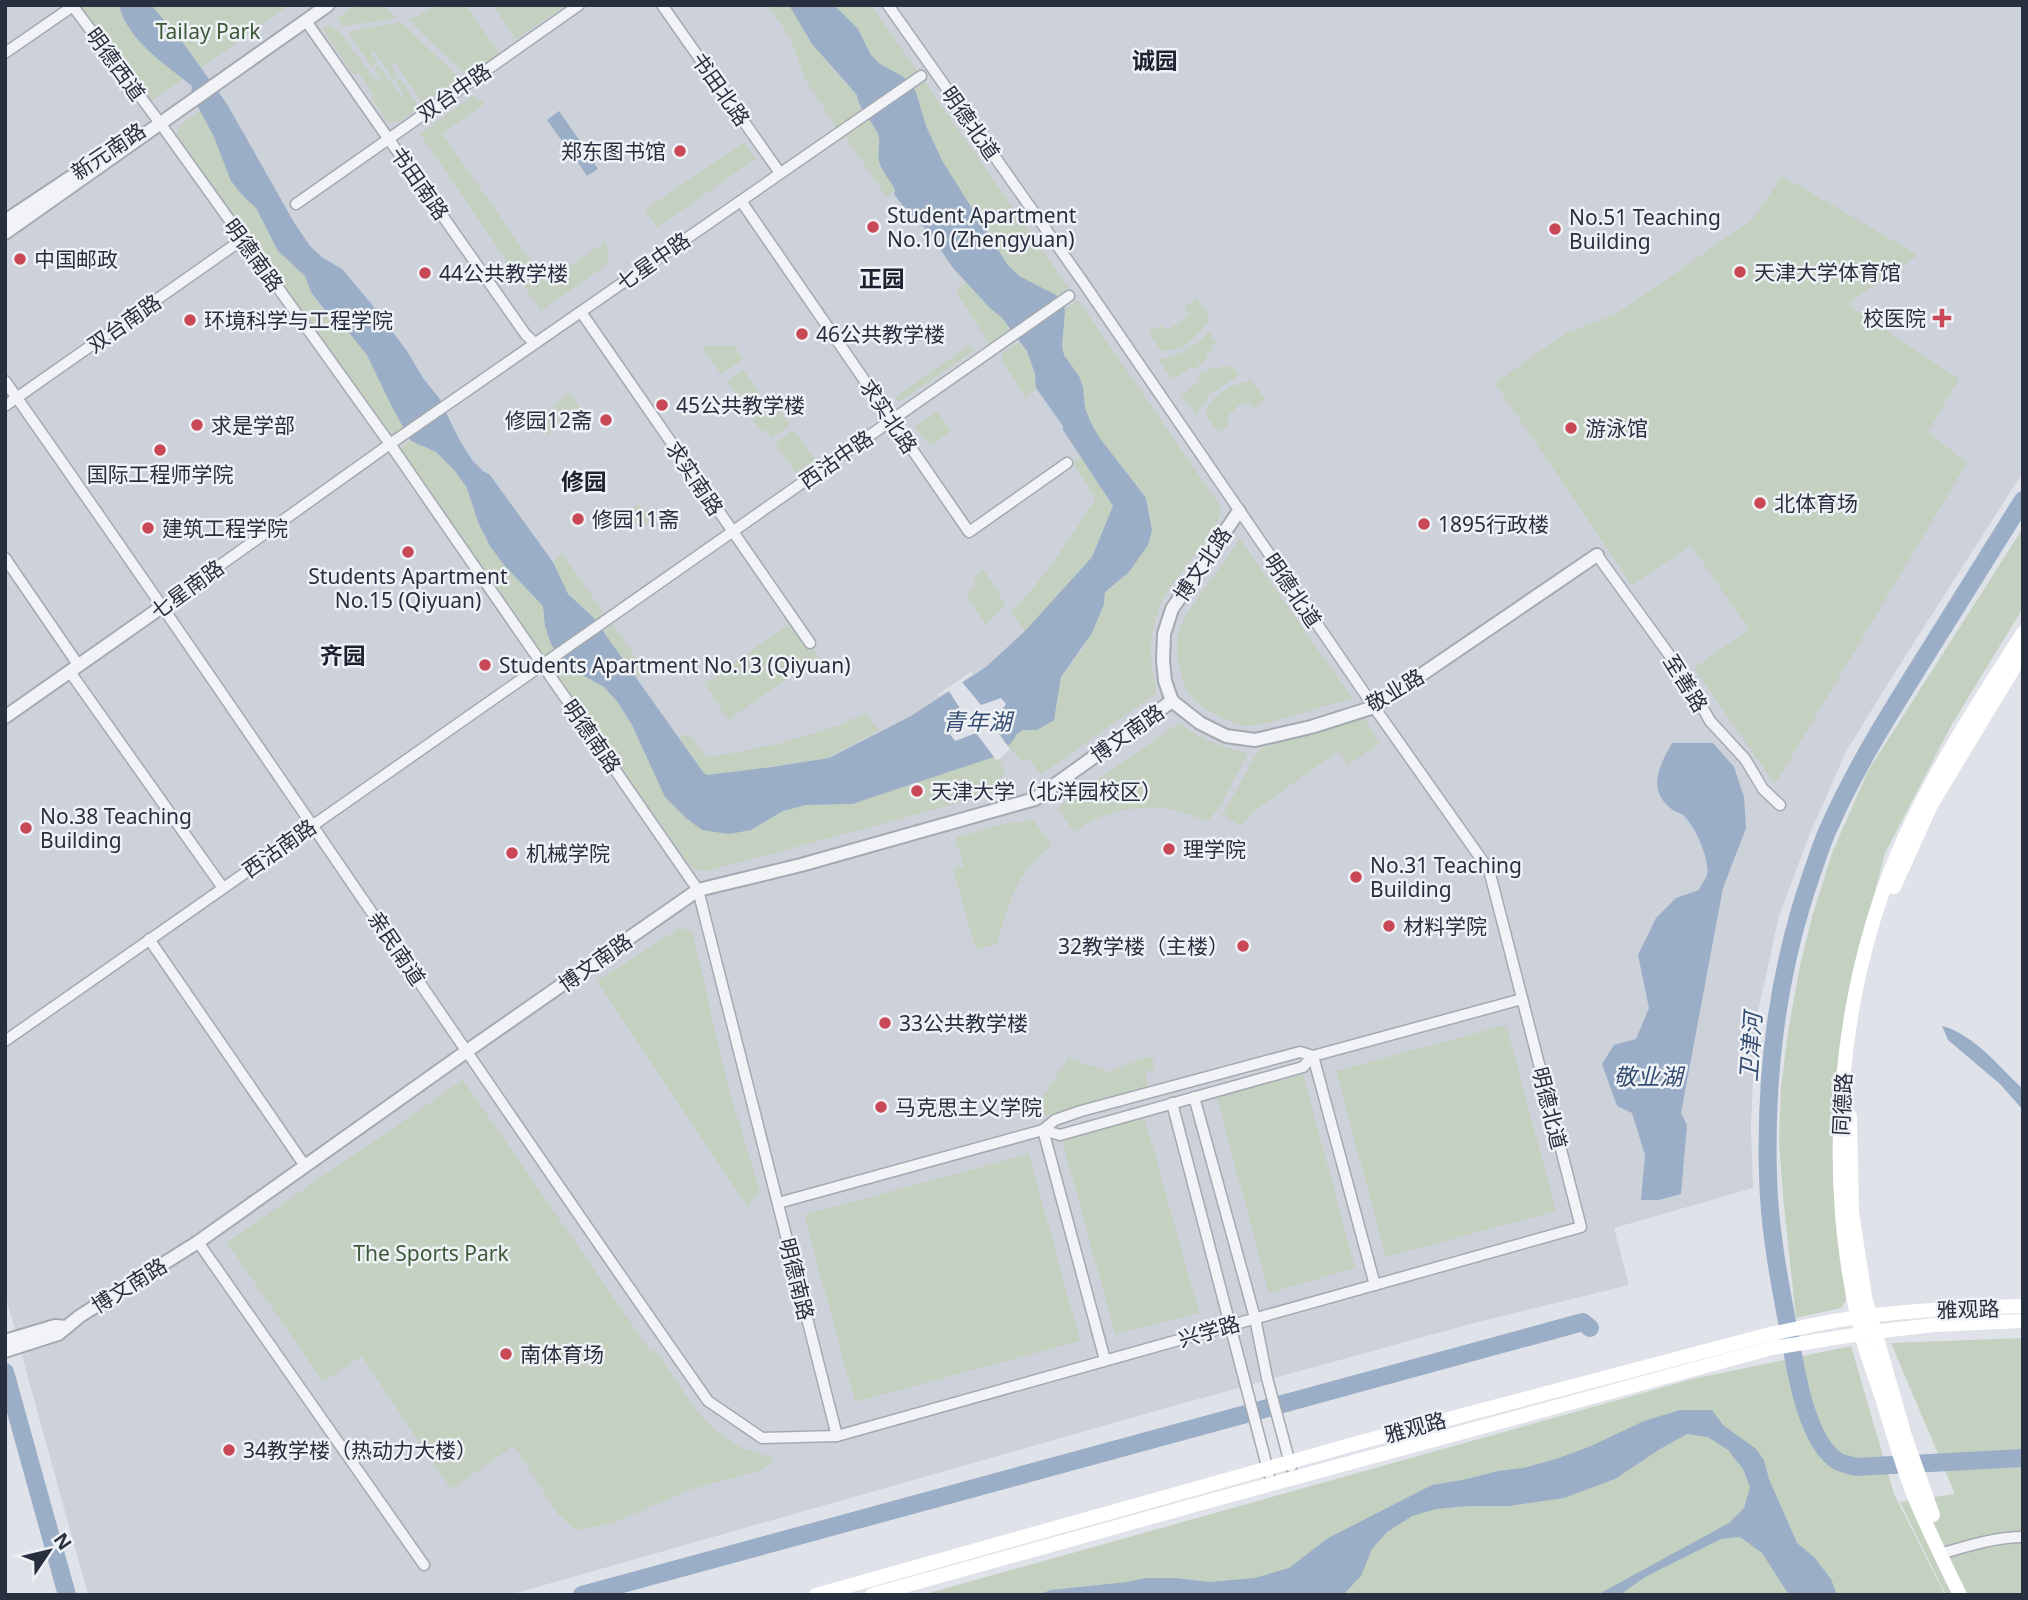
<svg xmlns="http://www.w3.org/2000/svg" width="2028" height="1600" font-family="'Noto Sans','Noto Sans SC',sans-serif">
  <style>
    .built { fill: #cdd1d9 }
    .green { fill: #c4d1c0 }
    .water { fill: #9baec7 }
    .pier { fill: #dfe2e8 }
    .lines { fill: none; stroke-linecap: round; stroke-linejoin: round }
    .river { stroke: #9baec7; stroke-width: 18 }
    .minor-casing { stroke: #a4a9b2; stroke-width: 13 }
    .tertiary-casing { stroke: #a4a9b2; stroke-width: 16 }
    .minor { stroke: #f1f3f6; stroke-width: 10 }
    .tertiary { stroke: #f1f3f6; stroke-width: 12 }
    .secondary { stroke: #fff; stroke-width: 14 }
    .poi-dot { fill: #c94856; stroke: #eef1f5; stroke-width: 2.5 }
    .labels { text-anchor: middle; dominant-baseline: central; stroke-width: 5; stroke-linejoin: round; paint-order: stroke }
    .park-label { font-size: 21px; fill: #3b5936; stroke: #eef1f5 }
    .street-label { font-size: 21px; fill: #282f3e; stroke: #eef1f5 }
    .poi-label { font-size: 21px; fill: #282f3e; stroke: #eef1f5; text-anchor: start }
    .neighbourhood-label { font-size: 23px; font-weight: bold; fill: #1b212f; stroke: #eef1f5 }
    .water-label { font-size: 23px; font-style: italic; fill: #344d70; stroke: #eef1f5 }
  </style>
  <rect width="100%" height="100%" fill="#dfe2e8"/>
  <path class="built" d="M5 5H2023V472L1885 688 1846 752 1811 831 1779 916 1755 1025 1751 1128 1753 1188 1614 1228 1629 1285 1474 1323 1177 1405 509 1595H88L5 1294Z"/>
  <g class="green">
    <path d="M75 5H119C126 38 159 59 183 79L146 105Z"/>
    <path d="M151 5H289L201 68 178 36Z"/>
    <path d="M356 5H383L397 18 343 26 337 18Z"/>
    <path d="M438 5H466L499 53 466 75 410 20Z"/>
    <path d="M493 5H567L516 39Z"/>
    <path d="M768 5H789L829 65 857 95 858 103 862 111 837 128 805 79 790 37Z"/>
    <path d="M833 5H871L917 71 906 79 880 64 871 55 858 29Z"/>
    <path d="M401 22 460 79 423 104 395 63 391 66 398 77 394 80 373 50 370 52 377 62 371 67 348 32Z"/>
    <path d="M328 25 340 32 376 82 381 79 374 68 378 65 402 97 404 95 395 82 400 79 419 108 397 123 387 121 371 98 374 96 359 73 354 76 323 29Z"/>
    <path d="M924 81 1071 291 1059 299 1019 276 1007 264 943 162 926 126 914 89Z"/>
    <path d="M473 96 486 103 442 133 546 283 606 241 609 263 541 311 420 134Z"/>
    <path d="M200 111 209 125 243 196 256 208 278 251 305 276 311 292 320 306 334 322 350 334 367 355 404 429 394 435 388 434 177 135 179 126Z"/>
    <path d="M869 119 879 136V165L889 177 895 190 887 198 845 136Z"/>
    <path d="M744 142 756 159 657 227 645 210Z"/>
    <path d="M1782 176 1918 255 1847 304 1959 379 1928 432 1967 463 1775 784 1694 668 1749 630 1691 545 1632 585 1495 383 1565 334 1618 313 1753 219Z"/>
    <path d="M967 282 989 307 1002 318 1013 333 992 348 956 292 962 284Z"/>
    <path d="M1197 299 1210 318C1197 337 1186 350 1161 351L1149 332 1161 325 1165 330 1182 322 1189 314 1185 307Z"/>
    <path d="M1078 300 1221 507C1221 532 1175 575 1163 599 1152 620 1149 646 1152 669 1153 679 1159 686 1154 695L1040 775 1029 758 1022 762 1008 746 1017 734 1022 730H1037L1054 720 1061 677 1083 648 1104 604 1105 592 1129 572 1148 545 1152 528 1146 498 1099 437 1091 423 1085 408 1083 387 1064 355 1062 346 1065 309Z"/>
    <path d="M1209 332 1216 343 1210 347 1212 351 1206 355 1207 360 1201 364 1196 358 1200 365 1194 369 1189 363 1191 368 1172 380 1159 360C1180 354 1194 349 1209 332Z"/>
    <path d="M1020 342C1031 356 1034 372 1037 389L1025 397 1002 360 1003 353Z"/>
    <path d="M970 345 973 351 899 402 895 397Z"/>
    <path d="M702 346H735L743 359 721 374Z"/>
    <path d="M1224 365 1227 368 1232 365 1239 375 1209 395 1196 415 1181 395 1200 381 1204 384 1198 376 1205 372 1210 378 1206 372 1214 366 1217 370Z"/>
    <path d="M743 370 763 399 747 410 727 381Z"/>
    <path d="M1252 380 1265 399 1253 408 1249 402 1239 405 1226 418 1229 424 1218 432 1205 414C1214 392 1230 386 1252 380Z"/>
    <path d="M570 393 582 411 576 416 572 410 565 417 553 405Z"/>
    <path d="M767 404 771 410 777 406 790 425 771 438 766 430 762 432 751 416Z"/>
    <path d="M547 409 560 421 548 435 535 417Z"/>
    <path d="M937 411 951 431 930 446 915 426Z"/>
    <path d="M794 430 815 460 796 473 775 443Z"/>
    <path d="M411 441 436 452 455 471 467 488 478 522 490 546 504 565 543 606V616L556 652 544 660 398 449Z"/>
    <path d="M1081 457 1113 506 1092 557 1025 631 1011 613C1044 578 1070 540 1095 499L1073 462Z"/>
    <path d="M638 504 653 519 639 527 627 515Z"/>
    <path d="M2023 528V608L1952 724 1885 853 1855 967 1834 1094 1835 1197 1843 1257 1846 1300 1841 1308 1796 1318 1784 1206 1779 1142 1781 1088 1788 1032 1800 966 1812 917 1832 853 1868 771Z"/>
    <path d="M1240 539 1352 698 1268 723 1245 726 1222 718 1202 707 1188 693 1181 675 1177 654 1178 636 1185 616Z"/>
    <path d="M562 553 605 615 596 621C588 609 576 603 568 593 561 584 559 571 553 562Z"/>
    <path d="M983 569 1005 604 986 625 966 596 977 584 972 579Z"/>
    <path d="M614 625 646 673 635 678 602 631Z"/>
    <path d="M787 625 812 647 819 657 728 720 705 684Z"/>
    <path d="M562 660 568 667 604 687 617 701 632 725 665 797 751 830 783 811 806 805 852 804 997 756 1005 773 998 782 1003 791 707 871 694 869 688 863 551 668Z"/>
    <path d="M866 713 879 730 827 758 772 767 707 775 703 772 679 738 689 733 704 756 711 757 778 744 837 726Z"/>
    <path d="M1364 716 1379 744 1348 765 1338 751 1253 812 1240 826 1223 815 1259 749Z"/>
    <path d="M1179 723C1200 739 1222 748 1248 753L1218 810 1207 821C1197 817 1186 813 1175 810 1141 803 1102 811 1074 832L1058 807Z"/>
    <path d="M1033 819 1052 846C1017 869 1008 906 997 944L976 950 953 869 964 866 955 838 1007 823H1021Z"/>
    <path d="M680 928 692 931 729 1091 760 1191 747 1207 597 981Z"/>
    <path d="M1506 1025 1556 1211 1386 1257 1336 1071Z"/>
    <path d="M1152 1057 1155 1069 1146 1072 1148 1088 1045 1116 1042 1098 1068 1058 1109 1072 1140 1059Z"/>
    <path d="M1303 1074 1355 1268 1269 1293 1217 1097Z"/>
    <path d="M463 1080 651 1352 655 1350C678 1382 698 1422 733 1443 745 1451 761 1454 774 1458L771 1464 756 1472 692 1489 610 1524 575 1530 558 1514 514 1446 451 1489 362 1356 323 1382 227 1242Z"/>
    <path d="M1144 1116 1199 1313 1115 1334 1062 1139Z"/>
    <path d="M1029 1154 1080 1341 855 1402 804 1215Z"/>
    <path d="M2023 1338V1595H1946L1900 1502 1955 1494 1891 1343Z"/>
    <path d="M1851 1346 1894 1494 1945 1595H922L1693 1379Z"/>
  </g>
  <g class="water">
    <path d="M119 5H151L178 36 227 104 295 224 310 246 323 258 342 269 370 302 407 351 423 378 439 398 459 439 472 460 483 471 490 475 553 562 568 594 593 617 703 772 707 775 772 767 829 758 911 716 986 667 1025 631 1092 557 1113 506 1063 430V426L1036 388 1035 374 1027 351 1002 318 989 307 953 268 930 234 914 216 911 217 894 194 895 190C891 181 881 171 879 161 877 152 881 143 878 134 872 120 859 111 857 95L812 44 789 5H834L858 29 871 55 880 64 902 76 909 82 916 92 926 126 943 162 1007 264 1019 276 1056 295 1064 304 1065 312 1062 346 1064 355 1079 376 1083 387 1085 408 1091 423 1099 437 1146 498 1152 530 1148 545 1129 572 1105 592 1104 604 1092 633 1061 677 1054 720 1037 730H1023L1017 734 1012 742 997 756 852 804 806 805 783 811 751 830 729 834 702 830 686 818 665 797 632 725 617 701 604 687 568 667 551 644 545 626 543 606 504 565 490 546 478 522 467 488 455 471 436 452 411 441 392 407 367 355 350 334 334 322 311 292 305 276 278 251 256 208 243 196 231 181 214 137 191 94 192 86C165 64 127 40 119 5Z"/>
    <path d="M559 111 582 144 570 152 547 120Z"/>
    <path d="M588 154 598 169 587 176 577 161Z"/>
    <path d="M1672 743H1713L1734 767 1744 797 1746 828 1723 888 1681 1113 1687 1125 1681 1194 1659 1200H1641L1645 1155 1632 1113 1617 1106 1602 1064 1614 1045 1636 1039 1649 1008 1638 955 1656 918 1676 898 1699 890C1701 885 1705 880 1707 875 1711 861 1694 824 1683 815 1678 812 1673 811 1669 807 1647 787 1660 765 1672 743Z"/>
    <path d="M1942 1026C1974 1034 1999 1067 2023 1089V1110L2000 1084 1948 1040Z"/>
    <path d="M1680 1410H1712L1723 1425 1756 1449 1764 1460 1769 1479 1797 1543 1814 1557 1831 1579 1837 1595H1789L1762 1553 1740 1537 1721 1539 1645 1577 1620 1595H1597L1729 1523 1744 1508 1750 1487 1743 1469 1728 1450 1708 1437 1687 1434 1660 1449 1615 1479 1564 1498 1509 1506H1469L1436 1509 1412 1516 1387 1532 1372 1549 1361 1576 1343 1595H1037L1051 1590 1127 1582 1146 1578H1176L1209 1582 1255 1578 1289 1568 1328 1538 1432 1485 1462 1480 1498 1471 1523 1468 1556 1459 1591 1446 1644 1421Z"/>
  </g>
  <path class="pier" d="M971 672 973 674 962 682 981 705 1001 698 1006 704 992 724 1010 749 997 761 976 733 955 741 950 734 964 715 949 691 939 696 937 695Z"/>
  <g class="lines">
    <g class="river">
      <path d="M2023 500C1990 553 1957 605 1925 657 1891 711 1857 765 1831 823 1823 839 1818 856 1812 873 1778 970 1765 1071 1768 1175 1769 1227 1779 1280 1789 1332 1795 1367 1806 1443 1839 1462 1844 1464 1850 1465 1855 1467L2023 1458"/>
      <path d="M5 1372 67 1595"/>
      <path d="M582 1595 1583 1322 1590 1328"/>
    </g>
    <defs>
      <g id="minor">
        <path d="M72 5 160 123 390 444 698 890 837 1436"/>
        <path d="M662 5 780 173"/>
        <path d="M306 21 526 335 535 343"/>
        <path d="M5 53 73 6"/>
        <path d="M741 201 969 532 1067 463"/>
        <path d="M296 204 579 5"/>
        <path d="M581 312 810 643"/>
        <path d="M5 381C243 718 471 1063 708 1401L762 1438 837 1436 1581 1227 1489 870 1374 707 1085 285 888 5"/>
        <path d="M5 406 243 239"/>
        <path d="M1597 555 1686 678 1710 721 1745 759 1763 789 1780 805"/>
        <path d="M5 558 79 666"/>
        <path d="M163 606 390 444 921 76"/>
        <path d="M70 672 223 888"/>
        <path d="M149 939 305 1166"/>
        <path d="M5 1041 1069 296"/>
        <path d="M1313 1056 1375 1285"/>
        <path d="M1194 1097 1255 1318 1267 1378 1291 1467"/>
        <path d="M1172 1103 1269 1474"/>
        <path d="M1043 1130 1060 1135 1303 1067 1313 1056 1522 999"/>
        <path d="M1043 1130 1105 1360"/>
        <path d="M778 1203 1043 1130 1055 1120 1081 1111 1300 1052 1313 1056"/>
        <path d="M198 1242 424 1565"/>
        <path d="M1940 1554C1967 1546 1995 1537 2023 1537"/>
      </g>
      <g id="tertiary">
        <path d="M5 221 71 177"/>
        <path d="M5 233 328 5"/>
        <path d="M1172 701 1200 723 1226 736 1255 740 1311 727 1374 707 1597 555"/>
        <path d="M1172 701 1165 681 1163 661 1164 634 1172 609 1239 511"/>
        <path d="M5 717 163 606"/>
        <path d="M5 1341 55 1326 66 1327"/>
        <path d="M5 1351 58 1334 80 1316 198 1242 467 1051 698 890 801 865 1035 799 1172 701"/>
      </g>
    </defs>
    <use href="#minor" class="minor-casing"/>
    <use href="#tertiary" class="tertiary-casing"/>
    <use href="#minor" class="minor"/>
    <use href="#tertiary" class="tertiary"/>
    <g class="secondary">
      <path d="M1894 887 1931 805 2023 653"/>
      <path d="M1850 1116 1852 1212 1865 1297 1905 1436 1933 1515"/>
      <path d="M816 1595 1361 1442 1770 1334C1791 1330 1812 1325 1834 1321 1896 1310 1960 1308 2023 1306"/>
      <path d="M872 1595 1213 1500 1772 1348 1873 1332 1934 1325 2023 1321"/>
      <path d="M1960 1595C1944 1562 1927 1528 1913 1494 1901 1462 1892 1430 1882 1398 1875 1376 1866 1355 1861 1332 1821 1171 1838 980 1908 830 1940 761 1982 697 2023 633"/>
    </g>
  </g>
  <g class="poi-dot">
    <circle cx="680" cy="151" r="7"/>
    <circle cx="873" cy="227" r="7"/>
    <circle cx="1555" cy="229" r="7"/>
    <circle cx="20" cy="259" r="7"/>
    <circle cx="1740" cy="272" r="7"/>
    <circle cx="425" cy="273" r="7"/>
    <path d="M1938.5 307.5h7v7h7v7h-7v7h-7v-7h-7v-7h7z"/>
    <circle cx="190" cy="320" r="7"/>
    <circle cx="802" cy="334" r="7"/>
    <circle cx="662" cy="405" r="7"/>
    <circle cx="606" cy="420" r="7"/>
    <circle cx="197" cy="425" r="7"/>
    <circle cx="1571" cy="428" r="7"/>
    <circle cx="160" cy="450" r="7"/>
    <circle cx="1760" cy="503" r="7"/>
    <circle cx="578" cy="519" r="7"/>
    <circle cx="1424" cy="524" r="7"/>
    <circle cx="148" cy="528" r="7"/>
    <circle cx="408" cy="552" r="7"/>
    <circle cx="485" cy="665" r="7"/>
    <circle cx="917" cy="791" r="7"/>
    <circle cx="26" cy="828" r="7"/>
    <circle cx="1169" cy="849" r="7"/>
    <circle cx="512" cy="853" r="7"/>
    <circle cx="1356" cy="877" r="7"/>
    <circle cx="1389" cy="926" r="7"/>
    <circle cx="1243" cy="946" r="7"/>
    <circle cx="885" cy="1023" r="7"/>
    <circle cx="881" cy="1107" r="7"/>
    <circle cx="506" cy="1354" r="7"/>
    <circle cx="229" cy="1450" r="7"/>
  </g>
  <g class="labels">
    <g class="park-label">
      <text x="208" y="31">Tailay Park</text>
      <text x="431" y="1253">The Sports Park</text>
    </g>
    <g class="street-label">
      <text transform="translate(116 64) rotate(54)">明德西道</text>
      <text transform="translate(721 89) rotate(55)">书田北路</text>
      <text transform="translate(454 92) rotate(-35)">双台中路</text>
      <text transform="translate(971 123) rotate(55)">明德北道</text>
      <text transform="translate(108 151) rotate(-34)">新元南路</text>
      <text transform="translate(420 183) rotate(55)">书田南路</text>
      <text transform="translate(254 255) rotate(54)">明德南路</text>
      <text transform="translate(653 261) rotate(-35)">七星中路</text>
      <text transform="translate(124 323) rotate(-35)">双台南路</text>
      <text transform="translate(889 416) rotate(56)">求实北路</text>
      <text transform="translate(836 459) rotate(-35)">西沽中路</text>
      <text transform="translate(695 478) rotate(56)">求实南路</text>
      <text transform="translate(1202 564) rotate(-56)">博文北路</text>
      <text transform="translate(187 589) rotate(-36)">七星南路</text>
      <text transform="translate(1293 590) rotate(56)">明德北道</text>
      <text transform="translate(1686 683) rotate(58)">至善路</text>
      <text transform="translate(1395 690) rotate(-31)">敬业路</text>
      <text transform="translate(1127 733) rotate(-35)">博文南路</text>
      <text transform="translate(592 736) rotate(55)">明德南路</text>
      <text transform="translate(279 848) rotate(-35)">西沽南路</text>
      <text transform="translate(397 948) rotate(56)">亲民南道</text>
      <text transform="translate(595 962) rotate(-35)">博文南路</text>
      <text transform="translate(1842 1104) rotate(-87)">同德路</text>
      <text transform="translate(1550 1108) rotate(76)">明德北道</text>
      <text transform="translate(797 1279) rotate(76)">明德南路</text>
      <text transform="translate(129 1285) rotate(-32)">博文南路</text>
      <text transform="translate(1968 1309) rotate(-2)">雅观路</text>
      <text transform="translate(1209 1331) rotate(-16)">兴学路</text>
      <text transform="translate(1415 1427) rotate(-15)">雅观路</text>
    </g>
    <g class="poi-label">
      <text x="666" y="151" text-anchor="end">郑东图书馆</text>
      <text x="887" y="215">Student Apartment<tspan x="887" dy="24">No.10 (Zhengyuan)</tspan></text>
      <text x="1569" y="217">No.51 Teaching<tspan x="1569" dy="24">Building</tspan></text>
      <text x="34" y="259">中国邮政</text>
      <text x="1754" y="272">天津大学体育馆</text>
      <text x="439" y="273">44公共教学楼</text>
      <text x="1926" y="318" text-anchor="end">校医院</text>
      <text x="204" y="320">环境科学与工程学院</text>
      <text x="816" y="334">46公共教学楼</text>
      <text x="676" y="405">45公共教学楼</text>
      <text x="592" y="420" text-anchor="end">修园12斋</text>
      <text x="211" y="425">求是学部</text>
      <text x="1585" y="428">游泳馆</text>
      <text x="160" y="474" text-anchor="middle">国际工程师学院</text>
      <text x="1774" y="503">北体育场</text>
      <text x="592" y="519">修园11斋</text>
      <text x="1438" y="524">1895行政楼</text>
      <text x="162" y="528">建筑工程学院</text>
      <text x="408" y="576" text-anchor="middle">Students Apartment<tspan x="408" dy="24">No.15 (Qiyuan)</tspan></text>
      <text x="499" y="665">Students Apartment No.13 (Qiyuan)</text>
      <text x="931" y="791">天津大学（北洋园校区）</text>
      <text x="40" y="816">No.38 Teaching<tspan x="40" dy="24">Building</tspan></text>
      <text x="1183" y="849">理学院</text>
      <text x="526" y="853">机械学院</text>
      <text x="1370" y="865">No.31 Teaching<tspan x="1370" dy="24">Building</tspan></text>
      <text x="1403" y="926">材料学院</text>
      <text x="1229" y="946" text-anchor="end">32教学楼（主楼）</text>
      <text x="899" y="1023">33公共教学楼</text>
      <text x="895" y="1107">马克思主义学院</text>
      <text x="520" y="1354">南体育场</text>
      <text x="243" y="1450">34教学楼（热动力大楼）</text>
    </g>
    <g class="neighbourhood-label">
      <text x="1155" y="60">诚园</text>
      <text x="882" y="278">正园</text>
      <text x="584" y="481">修园</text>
      <text x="343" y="655">齐园</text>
    </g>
    <g class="water-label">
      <text x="977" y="721">青年湖</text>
      <text transform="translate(1750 1047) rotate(-86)">卫津河</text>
      <text x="1648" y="1076">敬业湖</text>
    </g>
  </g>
  <rect width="2028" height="1600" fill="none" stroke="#282f3e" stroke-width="14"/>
  <g transform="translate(49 1551) rotate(55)" stroke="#eef1f5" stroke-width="5" paint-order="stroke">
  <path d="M0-5L12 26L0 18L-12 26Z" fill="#282f3e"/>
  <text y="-10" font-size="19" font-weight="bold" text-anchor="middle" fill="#282f3e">N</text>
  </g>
</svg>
